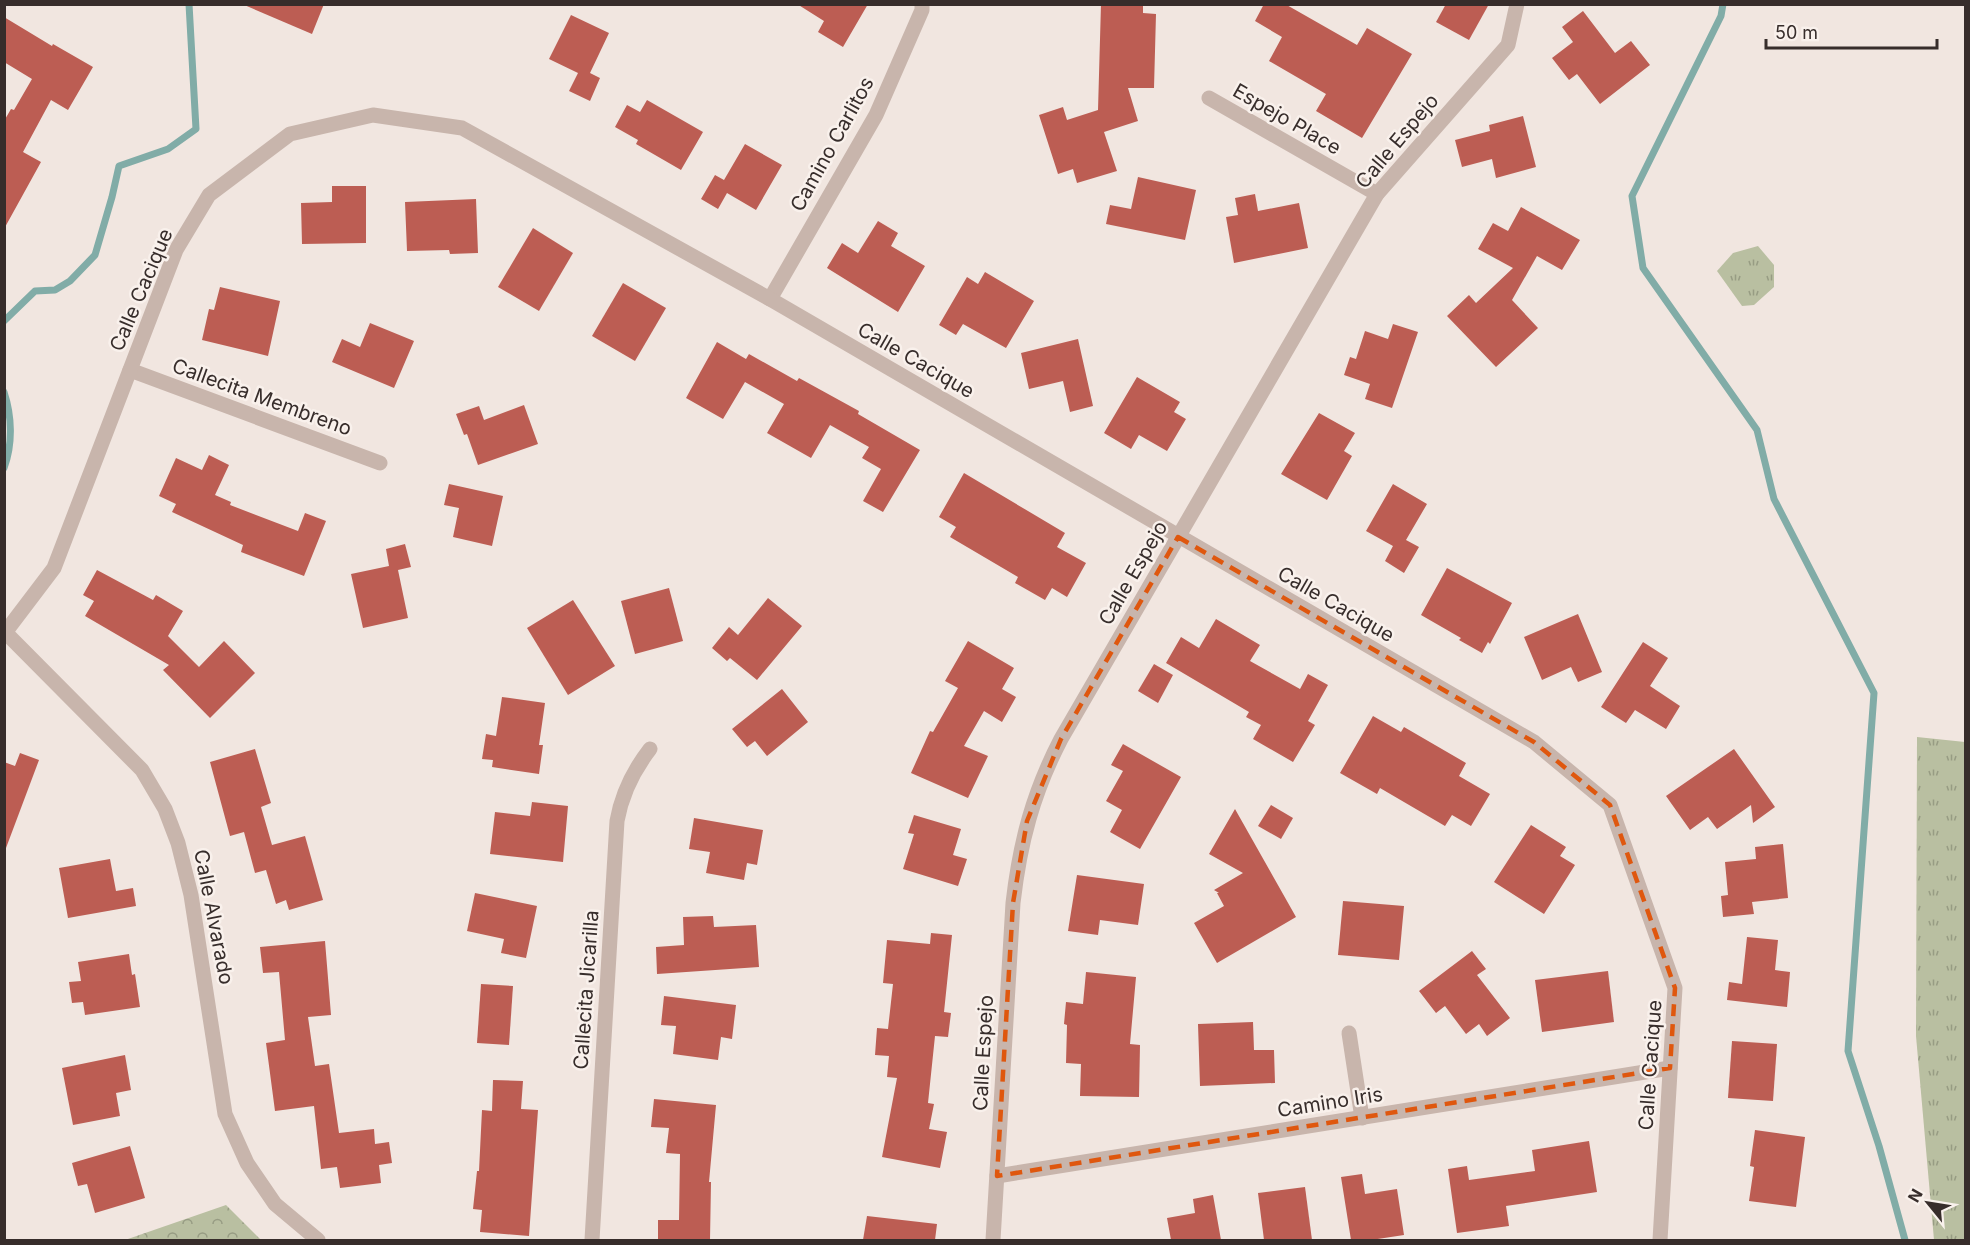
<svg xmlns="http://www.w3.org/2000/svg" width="1970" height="1245" font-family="Inter,sans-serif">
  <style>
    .grass { fill: url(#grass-tufts) }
    .park { fill: url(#park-crowns) }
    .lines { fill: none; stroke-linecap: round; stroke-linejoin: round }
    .stream { stroke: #81aca7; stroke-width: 7 }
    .building { fill: #bc5d53 }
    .minor { stroke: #c8b5ac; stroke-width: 15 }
    .marked { fill: none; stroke: #df570e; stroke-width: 4.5; stroke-dasharray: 12 8; stroke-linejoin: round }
    .labels { text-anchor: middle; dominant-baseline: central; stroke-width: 5; stroke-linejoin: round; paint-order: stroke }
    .street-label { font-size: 20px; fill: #372d2b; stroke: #f9f1ec }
  </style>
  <defs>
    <pattern id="grass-tufts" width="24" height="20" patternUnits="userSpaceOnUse" patternTransform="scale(1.5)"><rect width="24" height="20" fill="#b9bfa1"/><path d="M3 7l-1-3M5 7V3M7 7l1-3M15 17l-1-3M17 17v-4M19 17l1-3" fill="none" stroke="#979c83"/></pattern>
    <pattern id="park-crowns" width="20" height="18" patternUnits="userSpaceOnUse" patternTransform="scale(1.5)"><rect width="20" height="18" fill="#b9bfa1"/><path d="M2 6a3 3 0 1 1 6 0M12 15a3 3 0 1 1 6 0" fill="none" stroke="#979c83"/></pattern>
  </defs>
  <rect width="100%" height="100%" fill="#f1e6e0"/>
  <g class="grass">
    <path d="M1758 246 1774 265V287L1754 305 1742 306 1717 271 1733 253Z"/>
    <path d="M1917 737 1965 742V1240H1934L1916 1036Z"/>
  </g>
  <path class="park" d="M226 1205 261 1240H125Z"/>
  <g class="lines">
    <g class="stream">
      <path d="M1723 4 1721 16 1632 196 1643 268 1757 430 1774 499 1874 693 1848 1051 1879 1146 1905 1240"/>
      <path d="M4 321 35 291 55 290 70 281 95 255 112 197 119 166 168 149 196 129 189 4"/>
      <path d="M4 392C12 416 13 444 4 468"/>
    </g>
  </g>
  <g class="building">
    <path d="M242 4H324L312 34Z"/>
    <path d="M797 4H868L843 47 818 32 824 21Z"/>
    <path d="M1101 4H1143V13L1156 14 1154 88H1128L1138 121 1104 132 1117 171 1077 183 1073 169 1058 174 1039 115 1063 107 1067 120 1098 110Z"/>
    <path d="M1264 4H1285L1357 45 1367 28 1412 54 1362 138 1316 111 1326 94 1269 61 1282 37 1255 21Z"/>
    <path d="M1446 4H1489L1469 40 1436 22Z"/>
    <path d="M1583 11 1615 53 1631 41 1650 65 1600 104 1577 74 1569 80 1552 58 1573 42 1562 27Z"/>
    <path d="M571 15 609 33 590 73 600 78 590 101 569 91 578 73 549 59Z"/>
    <path d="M4 17 52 46 53 44 93 67 68 110 51 100 23 152 41 162 4 229V121L11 109 14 110 32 79 4 62Z"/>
    <path d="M647 100 703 132 681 170 636 144 638 140 615 127 627 105 640 112Z"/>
    <path d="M1523 116 1536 167 1496 178 1492 159 1462 167 1455 140 1490 131 1489 125Z"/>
    <path d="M745 144 782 165 756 210 727 193 718 209 701 199 715 175 724 180Z"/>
    <path d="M1138 177 1196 190 1185 240 1106 224 1110 205 1131 209Z"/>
    <path d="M332 186H366V243L302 244 301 203 332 202Z"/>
    <path d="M1255 194 1258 211 1299 203 1308 248 1234 263 1226 217 1238 215 1235 198Z"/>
    <path d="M476 199 478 253 450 254 449 250 407 251 405 202Z"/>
    <path d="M1521 207 1580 240 1562 270 1537 256 1512 300 1538 328 1496 367 1447 316 1469 295 1476 303 1513 268 1478 249 1493 223 1508 231Z"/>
    <path d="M878 221 898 233 891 246 925 266 898 312 827 268 842 243 858 253Z"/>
    <path d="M533 228 573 253 539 311 498 287Z"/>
    <path d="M985 272 1034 301 1006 348 963 324 956 335 939 325 967 277 978 284Z"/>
    <path d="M623 283 666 308 635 361 592 336Z"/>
    <path d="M220 287 280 301 268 356 202 340 209 309 214 310Z"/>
    <path d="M370 323 414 341 394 388 332 362 342 339 360 347Z"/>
    <path d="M1393 324 1418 332 1392 408 1365 399 1370 384 1344 375 1350 357 1356 359 1365 331 1388 339Z"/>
    <path d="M1078 339 1093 406 1070 412 1063 381 1029 389 1021 353Z"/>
    <path d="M717 342 746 359 749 354 797 381 799 378 859 411 858 414 920 450 883 512 863 501 881 469 862 458 869 447 830 425 811 458 767 433 784 404 745 382 723 419 686 398Z"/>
    <path d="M1137 377 1180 402 1174 412 1186 419 1167 451 1139 435 1131 449 1104 433Z"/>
    <path d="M524 405 538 444 478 465 467 434 464 435 456 414 479 406 484 420Z"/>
    <path d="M1319 413 1355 433 1344 451 1352 456 1327 500 1281 474Z"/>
    <path d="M209 455 229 465 215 495 231 502 230 505 298 531 305 513 326 521 304 576 241 552 243 545 172 512 176 504 159 496 176 458 202 470Z"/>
    <path d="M964 473 1065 533 1057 547 1086 563 1067 597 1052 588 1045 600 1015 583 1018 577 950 537 956 527 939 517Z"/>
    <path d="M449 484 503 496 492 546 453 537 459 508 444 505Z"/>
    <path d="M1393 484 1427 504 1406 540 1419 547 1404 573 1385 561 1393 546 1366 531Z"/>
    <path d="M405 544 411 567 398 570 408 618 363 628 351 574 389 566 386 549Z"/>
    <path d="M1447 568 1512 603 1490 644 1488 642 1482 653 1459 640 1461 638 1421 615Z"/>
    <path d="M97 570 153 600 156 595 183 611 168 636 199 667 224 641 255 673 210 718 163 670 169 665 85 616 94 601 83 595Z"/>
    <path d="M669 588 683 641 635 654 621 601Z"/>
    <path d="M768 598 802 626 757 680 730 658 727 661 712 648 729 627 738 635Z"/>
    <path d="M573 600 615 666 568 695 527 628Z"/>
    <path d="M1578 614 1602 672 1578 682 1571 667 1542 680 1524 637Z"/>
    <path d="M1216 619 1260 645 1250 661 1300 689 1308 674 1328 685 1308 721 1315 725 1293 762 1253 739 1261 725 1246 717 1249 712 1166 663 1181 637 1199 648Z"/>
    <path d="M968 641 1014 668 1002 689 1016 697 1002 722 984 711 964 746 988 756 968 798 911 773 930 731 933 732 958 688 945 681Z"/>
    <path d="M1643 642 1668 658 1650 686 1680 706 1666 729 1635 710 1626 723 1601 707Z"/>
    <path d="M1154 664 1173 675 1158 703 1138 691Z"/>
    <path d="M782 689 808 722 767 756 755 741 747 747 732 729Z"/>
    <path d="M502 697 545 703 539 745H543L539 774 492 767 493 760 482 759 486 734 496 736Z"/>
    <path d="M1373 716 1401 732 1404 727 1466 763 1459 776 1490 794 1471 826 1452 815 1445 826 1380 788 1377 794 1340 773Z"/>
    <path d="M1123 744 1181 777 1140 849 1110 832 1122 810 1106 801 1123 771 1111 765Z"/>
    <path d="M255 749 271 803 261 807 272 845 305 836 323 900 289 910 286 900 276 904 266 870 255 873 244 832 230 836 210 762Z"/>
    <path d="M1734 749 1775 807 1753 823 1751 805 1717 829 1708 817 1690 830 1666 796Z"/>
    <path d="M20 753 39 760 6 848 4 847V762L15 766Z"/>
    <path d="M532 802 568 806 563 862 490 854 495 812 530 816Z"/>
    <path d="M1271 805 1293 818 1281 839 1258 826Z"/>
    <path d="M1235 809 1296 917 1217 963 1194 923 1224 906 1217 893H1219L1214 890 1243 873 1209 854Z"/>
    <path d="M914 815 961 829 953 855 967 859 958 886 903 869 914 834 908 833Z"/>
    <path d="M694 818 763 830 757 865 747 863 744 880 706 873 710 852 689 849Z"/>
    <path d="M1531 825 1566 847 1560 856 1575 865 1544 914 1494 882Z"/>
    <path d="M1783 844 1788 898 1752 902 1754 914 1723 917 1721 896 1728 895 1725 862 1756 859 1755 847Z"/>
    <path d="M110 859 116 891 133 888 136 906 68 918 59 868Z"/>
    <path d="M1077 875 1144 884 1138 925 1100 920 1098 935 1068 931Z"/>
    <path d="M475 893 537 906 526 958 501 953 504 939 467 931Z"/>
    <path d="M1343 901 1404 906 1399 960 1338 955Z"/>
    <path d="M713 916 714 927 756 925 759 967 657 974 656 947 684 945 683 917Z"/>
    <path d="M931 933 952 935 944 1012 951 1013 948 1037 935 1036 928 1103 934 1104 929 1129 947 1132 940 1168 882 1157 897 1078 887 1077 889 1056 875 1055 877 1028 888 1029 893 984 883 983 887 940 930 944Z"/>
    <path d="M1747 937 1778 940 1775 970 1790 972 1787 1007 1727 1000 1729 982 1742 984Z"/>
    <path d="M325 941 331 1015 308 1017 315 1066 329 1064 339 1133 374 1129 375 1144 389 1142 392 1163 379 1165 381 1183 340 1188 337 1167 321 1169 314 1106 275 1111 266 1043 285 1040 279 972 263 973 260 947Z"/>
    <path d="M1472 951 1486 969 1477 975 1510 1018 1487 1036 1479 1024 1466 1034 1445 1006 1436 1013 1419 991Z"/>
    <path d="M129 954 132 975 135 974 140 1007 85 1015 83 1002 72 1003 69 982 81 981 78 962Z"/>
    <path d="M1608 971 1614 1022 1542 1032 1535 980Z"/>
    <path d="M1086 972 1136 977 1130 1044 1140 1045 1139 1097 1080 1096 1081 1064 1066 1063 1067 1025 1064 1024 1066 1002 1083 1004Z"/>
    <path d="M481 984 513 986 509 1045 477 1043Z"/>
    <path d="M664 996 736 1005 732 1039 721 1037 718 1060 673 1054 676 1026 661 1025Z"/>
    <path d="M1253 1022 1254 1050H1274L1275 1083 1200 1086 1198 1024Z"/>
    <path d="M1732 1041 1777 1044 1773 1101 1728 1098Z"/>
    <path d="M125 1055 131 1090 116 1093 120 1116 73 1125 62 1068Z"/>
    <path d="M493 1080 523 1081 521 1109 538 1110 529 1236 480 1232 482 1210 473 1209 477 1171H479L482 1110 492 1111Z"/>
    <path d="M654 1099 716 1105 709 1182H711L710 1240H658V1220H679L680 1154 666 1153 669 1128 651 1127Z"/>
    <path d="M1755 1130 1805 1137 1796 1207 1749 1201 1754 1167 1750 1166Z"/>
    <path d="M1589 1141 1597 1192 1506 1206 1509 1226 1457 1233 1448 1169 1467 1166 1469 1180 1535 1171 1532 1150Z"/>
    <path d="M130 1146 145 1198 95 1213 87 1184 78 1186 72 1163Z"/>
    <path d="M1362 1174 1365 1194 1397 1189 1404 1235 1371 1240H1351L1341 1177Z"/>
    <path d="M1305 1187 1312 1240H1264L1258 1193Z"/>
    <path d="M1213 1195 1221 1240H1171L1167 1218 1195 1213 1193 1199Z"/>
    <path d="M867 1216 937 1224 935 1240H863Z"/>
  </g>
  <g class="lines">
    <g class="minor">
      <path d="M1209 98 1377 194"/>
      <path d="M770 299 876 115 922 10V4"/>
      <path d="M130 370 380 463"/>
      <path d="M6 633 142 770 165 809 178 843 191 895 225 1114 247 1163 275 1204 318 1240"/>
      <path d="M4 634 54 568 176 250 209 195 290 134 373 115 462 128 770 299 1534 742 1610 805 1675 988 1660 1240"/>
      <path d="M1349 1033 1362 1118"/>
      <path d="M997 1176 1670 1068"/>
      <path d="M592 1240 617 821C622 793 633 771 650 749"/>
      <path d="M993 1240 1013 903C1020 842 1033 793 1061 739L1377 194 1508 45 1517 4"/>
    </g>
  </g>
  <path class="marked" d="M1178 537 1534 742 1610 805 1675 988 1670 1068 997 1176 1013 903 1027 821 1061 739Z"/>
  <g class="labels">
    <g class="street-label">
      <text transform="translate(1287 119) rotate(30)">Espejo Place</text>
      <text transform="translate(1397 141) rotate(-50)">Calle Espejo</text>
      <text transform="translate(832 144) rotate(-61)">Camino Carlitos</text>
      <text transform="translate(141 290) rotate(-67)">Calle Cacique</text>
      <text transform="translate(916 360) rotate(30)">Calle Cacique</text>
      <text transform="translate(262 397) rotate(20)">Callecita Membreno</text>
      <text transform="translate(1133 573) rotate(-60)">Calle Espejo</text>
      <text transform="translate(1336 604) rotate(30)">Calle Cacique</text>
      <text transform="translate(214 917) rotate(79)">Calle Alvarado</text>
      <text transform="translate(586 990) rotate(-86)">Callecita Jicarilla</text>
      <text transform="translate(983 1053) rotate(-87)">Calle Espejo</text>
      <text transform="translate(1650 1065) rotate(-86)">Calle Cacique</text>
      <text transform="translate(1330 1102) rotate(-9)">Camino Iris</text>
    </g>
  </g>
  <rect width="1970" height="1245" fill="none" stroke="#372d2b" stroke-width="12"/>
  <g transform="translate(1928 1203) rotate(300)" stroke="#f9f1ec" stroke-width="4.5" paint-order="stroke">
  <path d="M0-4.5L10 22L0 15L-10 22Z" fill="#372d2b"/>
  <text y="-9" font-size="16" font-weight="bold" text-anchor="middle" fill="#372d2b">N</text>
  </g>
  <path d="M1766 39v9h171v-9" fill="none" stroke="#372d2b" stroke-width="3"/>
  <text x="1775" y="39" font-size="18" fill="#372d2b" stroke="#f9f1ec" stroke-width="4.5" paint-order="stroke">50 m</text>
</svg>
